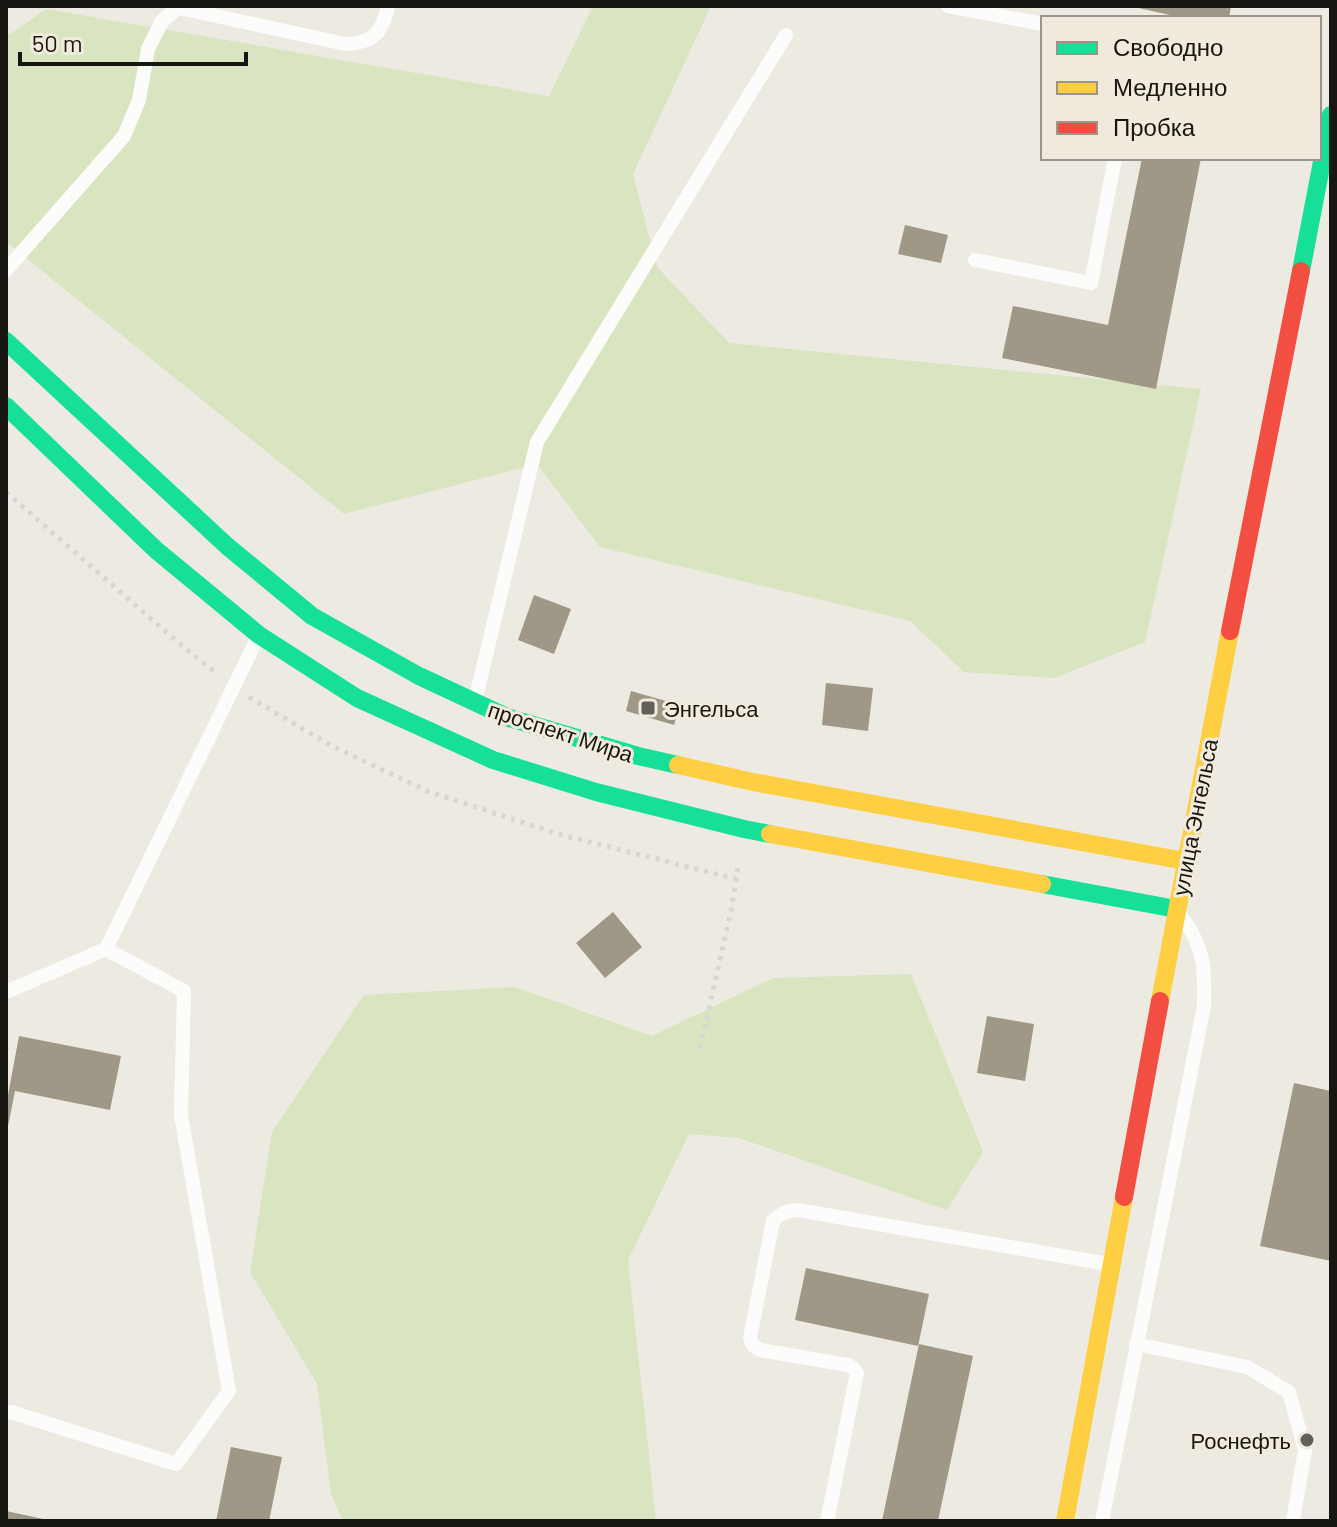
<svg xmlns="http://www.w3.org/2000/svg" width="1337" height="1527" font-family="Barlow,sans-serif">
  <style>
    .green { fill: #d8e5c0 }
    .building { fill: #a09887 }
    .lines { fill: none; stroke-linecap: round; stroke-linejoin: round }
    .path { stroke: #d7d6d4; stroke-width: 5; stroke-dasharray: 4 6; stroke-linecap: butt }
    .lane { stroke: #fcfcfb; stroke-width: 14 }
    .fast { stroke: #16e098; stroke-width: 18 }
    .slow { stroke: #ffcf43; stroke-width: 18 }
    .jam { stroke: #f24e42; stroke-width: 18 }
    .poi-dot { fill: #63605a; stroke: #f2ebdd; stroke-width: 3 }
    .labels { text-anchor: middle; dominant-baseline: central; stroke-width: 6; stroke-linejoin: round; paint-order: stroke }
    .poi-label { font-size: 22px; fill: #181611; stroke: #f2ebdd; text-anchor: start }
    .street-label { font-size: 22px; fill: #181611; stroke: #f2ebdd }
  </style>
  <rect width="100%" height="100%" fill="#edeae2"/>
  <g class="green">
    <path d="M593 6H711L633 174 657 267 729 343 1201 389 1145 642 1054 678 964 672 910 621 600 547 537 464 344 514 6 242V37L46 9 549 96Z"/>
    <path d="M911 974 983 1152 947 1210 739 1138 689 1134 628 1260 656 1521H343L331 1494 317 1384 250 1272 272 1132 364 995 515 987 652 1036 773 978Z"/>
  </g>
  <g class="building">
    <path d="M1134 6H1231L1229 18H1169L1170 15 1134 7Z"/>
    <path d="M1142 158H1201L1156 389 1002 358 1013 306 1108 325Z"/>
    <path d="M905 225 948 235 941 263 898 254Z"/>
    <path d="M534 595 571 609 554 654 518 640Z"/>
    <path d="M826 683 873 688 868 731 822 725Z"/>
    <path d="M631 691 680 705 674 725 626 711Z"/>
    <path d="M613 912 642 947 605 978 576 943Z"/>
    <path d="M987 1016 1034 1024 1025 1081 977 1073Z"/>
    <path d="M19 1036 121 1056 110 1110 15 1091 7 1131H6V1094L8 1095Z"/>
    <path d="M1294 1083 1331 1091V1261L1260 1246Z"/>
    <path d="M806 1268 929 1294 918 1346 795 1320Z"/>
    <path d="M919 1344 973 1356 938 1521H882Z"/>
    <path d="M231 1447 282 1457 269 1521H216Z"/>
    <path d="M6 1511 48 1520V1521H6Z"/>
  </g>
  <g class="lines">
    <g class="path">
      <path d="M6 492 173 638 218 675"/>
      <path d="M249 697 330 745 427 791 558 834 736 879"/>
      <path d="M700 1048 731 911 739 862"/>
    </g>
    <g class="lane">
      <path d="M948 6 1043 24"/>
      <path d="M180 8 345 44C373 43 382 34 388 6"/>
      <path d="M975 260 1091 283 1115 158"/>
      <path d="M6 270 124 136 139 100 148 49 162 21 180 6"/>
      <path d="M476 697 537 442 786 35"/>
      <path d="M6 992 106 949"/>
      <path d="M1136 1344 1247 1367 1289 1392 1305 1450 1293 1521"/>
      <path d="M11 1412 176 1464 229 1391 181 1115 184 991 106 949 257 639"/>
      <path d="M827 1521 857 1373 853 1368 848 1365 760 1350 753 1345 750 1338 773 1221C781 1213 787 1211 798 1210L1108 1264"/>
      <path d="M1102 1521 1204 1006C1205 969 1205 949 1182 917"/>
    </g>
    <g class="fast">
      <path d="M1301 271 1331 115"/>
      <path d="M6 341 227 546 312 616 419 676 509 718 638 756 678 765"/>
      <path d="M6 406 156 550 259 635 357 698 493 760 596 792 744 829 770 834"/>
      <path d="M1042 884 1176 909"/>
    </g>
    <g class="slow">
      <path d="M678 765 753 782 1185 861"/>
      <path d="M770 834 1042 884"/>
      <path d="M1160 1001 1230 631"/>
      <path d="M1065 1521 1124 1197"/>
    </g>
    <g class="jam">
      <path d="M1230 631 1301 271"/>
      <path d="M1124 1197 1160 1001"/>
    </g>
  </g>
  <g class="poi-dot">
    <rect x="640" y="700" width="16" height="16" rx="4"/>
    <circle cx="1307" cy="1440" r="8"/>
  </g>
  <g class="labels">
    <g class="poi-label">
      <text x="664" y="708">Энгельса</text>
      <text x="1291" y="1440" text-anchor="end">Роснефть</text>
    </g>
    <g class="street-label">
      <text transform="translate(561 731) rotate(18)">проспект Мира</text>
      <text transform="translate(1194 817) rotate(-79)">улица Энгельса</text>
    </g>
  </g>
  <rect width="1337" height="1527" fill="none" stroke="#181611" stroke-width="16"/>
  <rect x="1041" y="16" width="280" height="144" fill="#f2ebdd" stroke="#9b968b" stroke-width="2"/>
  <rect x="1057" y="42" width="40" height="12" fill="#16e098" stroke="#9b968b" stroke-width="2"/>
  <text x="1113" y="56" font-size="24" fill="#181611">Свободно</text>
  <rect x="1057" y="82" width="40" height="12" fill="#ffcf43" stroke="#9b968b" stroke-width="2"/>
  <text x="1113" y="96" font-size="24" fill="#181611">Медленно</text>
  <rect x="1057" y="122" width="40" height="12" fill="#f24e42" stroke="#9b968b" stroke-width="2"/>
  <text x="1113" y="136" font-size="24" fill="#181611">Пробка</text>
  <path d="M20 52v12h226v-12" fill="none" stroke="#181611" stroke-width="4"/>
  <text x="32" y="52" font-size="24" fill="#181611" stroke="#f2ebdd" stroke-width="6" paint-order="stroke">50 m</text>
</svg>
